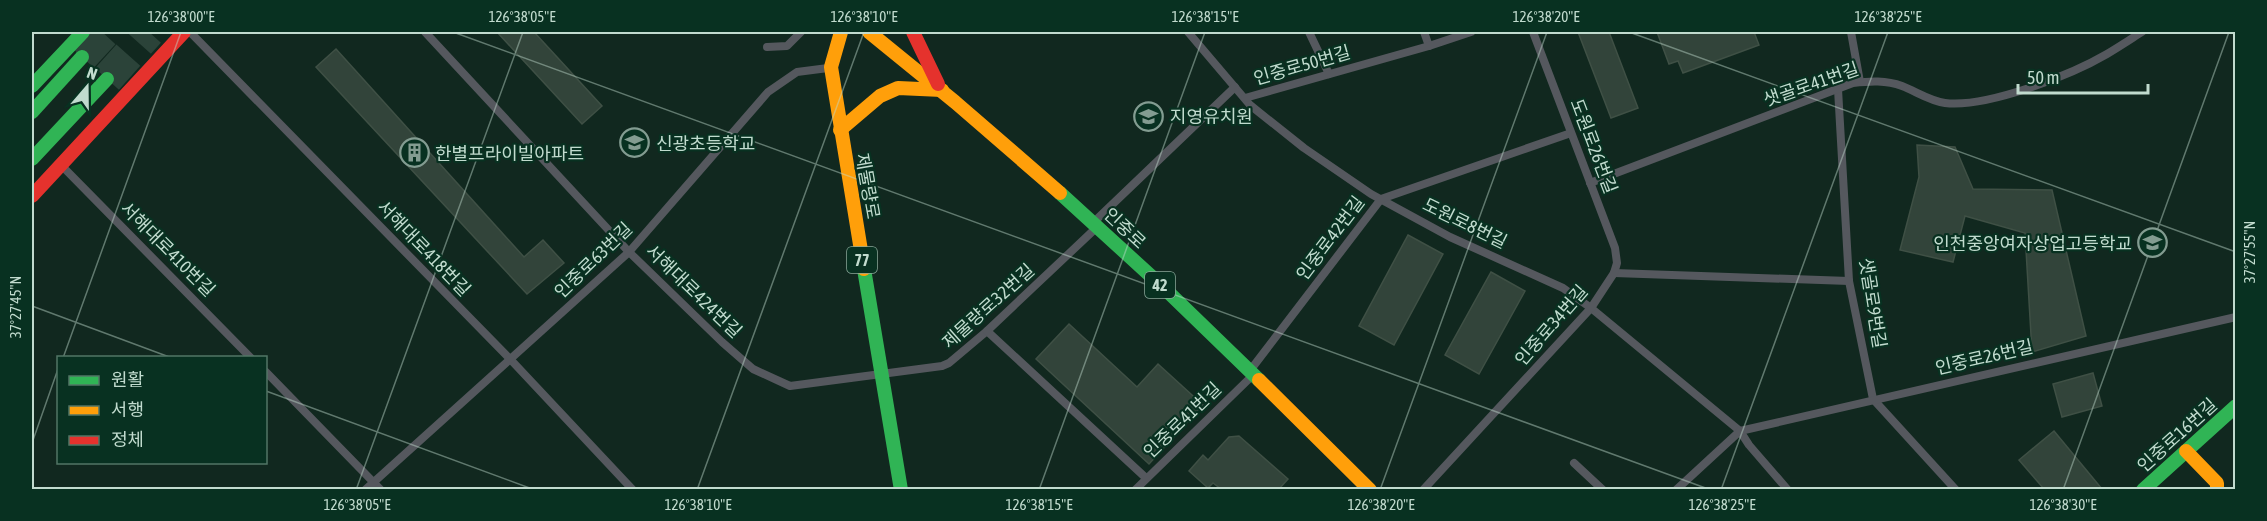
<svg xmlns="http://www.w3.org/2000/svg" width="2267" height="521" font-family="'Asap Condensed','Noto Sans KR',sans-serif">
  <style>
    .building { fill: #32443a; stroke: #3f5045; stroke-width: 1.5 }
    .lines { fill: none; stroke-linecap: round; stroke-linejoin: round }
    .highway-tunnel { stroke: #2b4339; stroke-width: 32; stroke-dasharray: 32 16; stroke-linecap: butt }
    .lane { stroke: #55585e; stroke-width: 8 }
    .fast { stroke: #30b455; stroke-width: 14 }
    .slow { stroke: #ff9f0a; stroke-width: 14 }
    .jam { stroke: #e5322d; stroke-width: 14 }
    .ticks { fill: none; stroke: #c1dbce; stroke-width: 1.5; stroke-opacity: 0.45 }
    .labels { text-anchor: middle; dominant-baseline: central; stroke-width: 4.5; stroke-linejoin: round; paint-order: stroke }
    .shield { fill: #083121; stroke: #8aa89a; stroke-width: 1.5 }
    .shield-label { font-size: 16px; font-weight: bold; fill: #c1dbce }
    .street-label { font-size: 18px; fill: #c1dbce; stroke: #083121 }
    .poi-label { font-size: 18px; fill: #c1dbce; stroke: #083121; text-anchor: start }
    .neatline { fill: none; stroke: #c1dbce; stroke-width: 2 }
    .ticks-label { font-size: 15px; text-anchor: middle; fill: #c1dbce }
  </style>
  <rect width="100%" height="100%" fill="#11281f"/>
  <g class="building">
    <path d="M497 32H534L602 106 582 124Z"/>
    <path d="M1578 32H1609L1638 108 1611 118Z"/>
    <path d="M1657 32H1754L1759 45 1683 73 1678 61 1669 64Z"/>
    <path d="M336 49 524 257 543 240 564 263 527 294 316 67Z"/>
    <path d="M1917 145 1955 147 1973 189 2052 190 2086 336 2032 352 2025 233 1965 216 1953 262 1900 250 1919 177Z"/>
    <path d="M1408 235 1443 254 1394 345 1359 326Z"/>
    <path d="M1491 272 1525 291 1479 374 1445 355Z"/>
    <path d="M1069 324 1137 387 1158 364 1203 405 1149 464 1036 359Z"/>
    <path d="M2093 373 2102 406 2062 417 2053 384Z"/>
    <path d="M2054 431 2102 489H2044L2019 460Z"/>
    <path d="M1239 436 1288 479 1279 489H1221L1213 483 1208 488 1189 471 1203 455 1208 460 1229 437Z"/>
  </g>
  <g class="lines">
    <g class="highway-tunnel">
      <path d="M82 57 105 32"/>
      <path d="M107 79 149 32"/>
    </g>
    <g class="lane">
      <path d="M190 32 511 360 633 490"/>
      <path d="M425 32 629 252 722 342 753 369 790 386 942 366 949 363 987 331 1095 229"/>
      <path d="M1188 32 1250 105 1304 148 1371 194 1450 237 1563 288 1591 308 1740 431 1749 445 1788 490"/>
      <path d="M1309 32 1329 74"/>
      <path d="M1424 32 1429 46"/>
      <path d="M1851 32 1860 82"/>
      <path d="M767 47 787 46 801 32"/>
      <path d="M1838 89 1849 281 1873 399 1956 490"/>
      <path d="M1245 98 1429 46 1471 32"/>
      <path d="M63 167 251 358"/>
      <path d="M1590 183 1853 83C1870 81 1886 80 1902 86 1917 92 1930 101 1945 103 1987 108 2071 75 2107 54 2119 47 2131 39 2142 32"/>
      <path d="M1096 220 1235 87"/>
      <path d="M1614 273 1849 281"/>
      <path d="M987 331 1146 478"/>
      <path d="M1252 368 1381 199 1571 133"/>
      <path d="M266 372 381 490"/>
      <path d="M1574 463 1603 490"/>
      <path d="M365 490 629 252 768 92 797 72 828 68"/>
      <path d="M1135 490 1251 377"/>
      <path d="M1423 490 1591 308 1614 273 1617 263 1615 248 1533 32"/>
      <path d="M1676 490 1740 431 2236 317"/>
    </g>
    <g class="fast">
      <path d="M32 86 83 32"/>
      <path d="M32 112 82 57"/>
      <path d="M32 159 107 79"/>
      <path d="M1060 193 1164 288 1259 380"/>
      <path d="M864 269 901 490"/>
      <path d="M2143 490 2236 406"/>
    </g>
    <g class="slow">
      <path d="M841 32 831 67 864 269"/>
      <path d="M869 32 955 102 1060 193"/>
      <path d="M840 130 880 96 898 88 942 90"/>
      <path d="M1259 380 1370 490"/>
      <path d="M2186 451 2217 483V490"/>
    </g>
    <g class="jam">
      <path d="M913 32 938 84"/>
      <path d="M32 196 184 32"/>
    </g>
  </g>
  <path class="ticks" d="M453 32 1711 490M1629 32 2236 252M32 306 172 358M63 358 181 32M266 391 535 490M32 443 58 369M356 490 523 32M697 490 864 32M1039 490 1205 32M1380 490 1547 32M1721 490 1888 32M2063 490 2229 32"/>
  <defs>
    <symbol id="school-ring" viewBox="-11 -11 22 22"><circle r="9.5" fill="#083121" stroke="#839c91" stroke-width="1.5"/><path d="M0-5L7-2L0 1L-7-2ZM-4 1L0 2.5L4 1V4Q0 6-4 4Z" fill="#839c91"/></symbol>
    <symbol id="building-ring" viewBox="-11 -11 22 22"><circle r="9.5" fill="#083121" stroke="#839c91" stroke-width="1.5"/><path d="M-4-6H4V6H1V3H-1V6H-4ZM-2.5-4.3h1.7v1.8h-1.7ZM.8-4.3h1.7v1.8H.8ZM-2.5-1h1.7V.8h-1.7ZM.8-1h1.7V.8H.8Z" fill="#839c91"/></symbol>
  </defs>
  <g fill-rule="evenodd">
    <use href="#school-ring" x="1132" y="100" width="33" height="33"/>
    <use href="#school-ring" x="618" y="126" width="33" height="33"/>
    <use href="#building-ring" x="398" y="136" width="33" height="33"/>
    <use href="#school-ring" x="2136" y="226" width="33" height="33"/>
  </g>
  <g class="labels">
    <g class="shield">
      <rect x="847" y="247" width="30" height="26" rx="4.5"/>
      <rect x="1145" y="272" width="30" height="26" rx="4.5"/>
    </g>
    <g class="shield-label">
      <text x="862" y="260">77</text>
      <text x="1160" y="285">42</text>
    </g>
    <g class="street-label">
      <text transform="translate(1302 65) rotate(-16)">인중로50번길</text>
      <text transform="translate(1811 84) rotate(-19)">샛골로41번길</text>
      <text transform="translate(1594 146) rotate(69)">도원로26번길</text>
      <text transform="translate(868 186) rotate(80)">제물량로</text>
      <text transform="translate(1465 223) rotate(26)">도원로8번길</text>
      <text transform="translate(1125 228) rotate(43)">인중로</text>
      <text transform="translate(1330 238) rotate(-53)">인중로42번길</text>
      <text transform="translate(424 248) rotate(46)">서해대로418번길</text>
      <text transform="translate(168 249) rotate(45)">서해대로410번길</text>
      <text transform="translate(593 260) rotate(-44)">인중로63번길</text>
      <text transform="translate(694 291) rotate(44)">서해대로424번길</text>
      <text transform="translate(1873 303) rotate(81)">샛골로9번길</text>
      <text transform="translate(988 306) rotate(-42)">제물량로32번길</text>
      <text transform="translate(1551 325) rotate(-49)">인중로34번길</text>
      <text transform="translate(1984 357) rotate(-13)">인중로26번길</text>
      <text transform="translate(1182 420) rotate(-44)">인중로41번길</text>
      <text transform="translate(2177 435) rotate(-42)">인중로16번길</text>
    </g>
    <g class="poi-label">
      <text x="1170" y="116">지영유치원</text>
      <text x="656" y="143">신광초등학교</text>
      <text x="435" y="153">한별프라이빌아파트</text>
      <text x="2132" y="243" text-anchor="end">인천중앙여자상업고등학교</text>
    </g>
  </g>
  <rect width="2267" height="521" fill="none" stroke="#083121" stroke-width="66"/>
  <rect x="57" y="356" width="210" height="108" fill="#083121" stroke="#527566" stroke-width="1.5"/>
  <rect x="69" y="376" width="30" height="9" fill="#30b455" stroke="#527566" stroke-width="1.5"/>
  <text x="111" y="386" font-size="18" fill="#c1dbce">원활</text>
  <rect x="69" y="406" width="30" height="9" fill="#ff9f0a" stroke="#527566" stroke-width="1.5"/>
  <text x="111" y="416" font-size="18" fill="#c1dbce">서행</text>
  <rect x="69" y="436" width="30" height="9" fill="#e5322d" stroke="#527566" stroke-width="1.5"/>
  <text x="111" y="446" font-size="18" fill="#c1dbce">정체</text>
  <g transform="translate(87 87) rotate(20)" stroke="#083121" stroke-width="4.5" paint-order="stroke">
  <path d="M0-4.5L10 22L0 15L-10 22Z" fill="#c1dbce"/>
  <text y="-9" font-size="16" font-weight="bold" text-anchor="middle" fill="#c1dbce">N</text>
  </g>
  <path d="M2018 84v9h130v-9" fill="none" stroke="#c1dbce" stroke-width="3"/>
  <text x="2027" y="84" font-size="18" fill="#c1dbce" stroke="#083121" stroke-width="4.5" paint-order="stroke">50 m</text>
  <rect x="33" y="33" width="2201" height="455" class="neatline"/>
  <g class="ticks-label">
    <text x="181" y="22">126°38'00"E</text>
    <text x="522" y="22">126°38'05"E</text>
    <text x="864" y="22">126°38'10"E</text>
    <text x="1205" y="22">126°38'15"E</text>
    <text x="1546" y="22">126°38'20"E</text>
    <text x="1888" y="22">126°38'25"E</text>
    <text transform="translate(2250 252) rotate(-90)" y="5">37°27'55"N</text>
    <text transform="translate(16 307) rotate(-90)" y="5">37°27'45"N</text>
    <text x="357" y="510">126°38'05"E</text>
    <text x="698" y="510">126°38'10"E</text>
    <text x="1039" y="510">126°38'15"E</text>
    <text x="1381" y="510">126°38'20"E</text>
    <text x="1722" y="510">126°38'25"E</text>
    <text x="2063" y="510">126°38'30"E</text>
  </g>
</svg>
